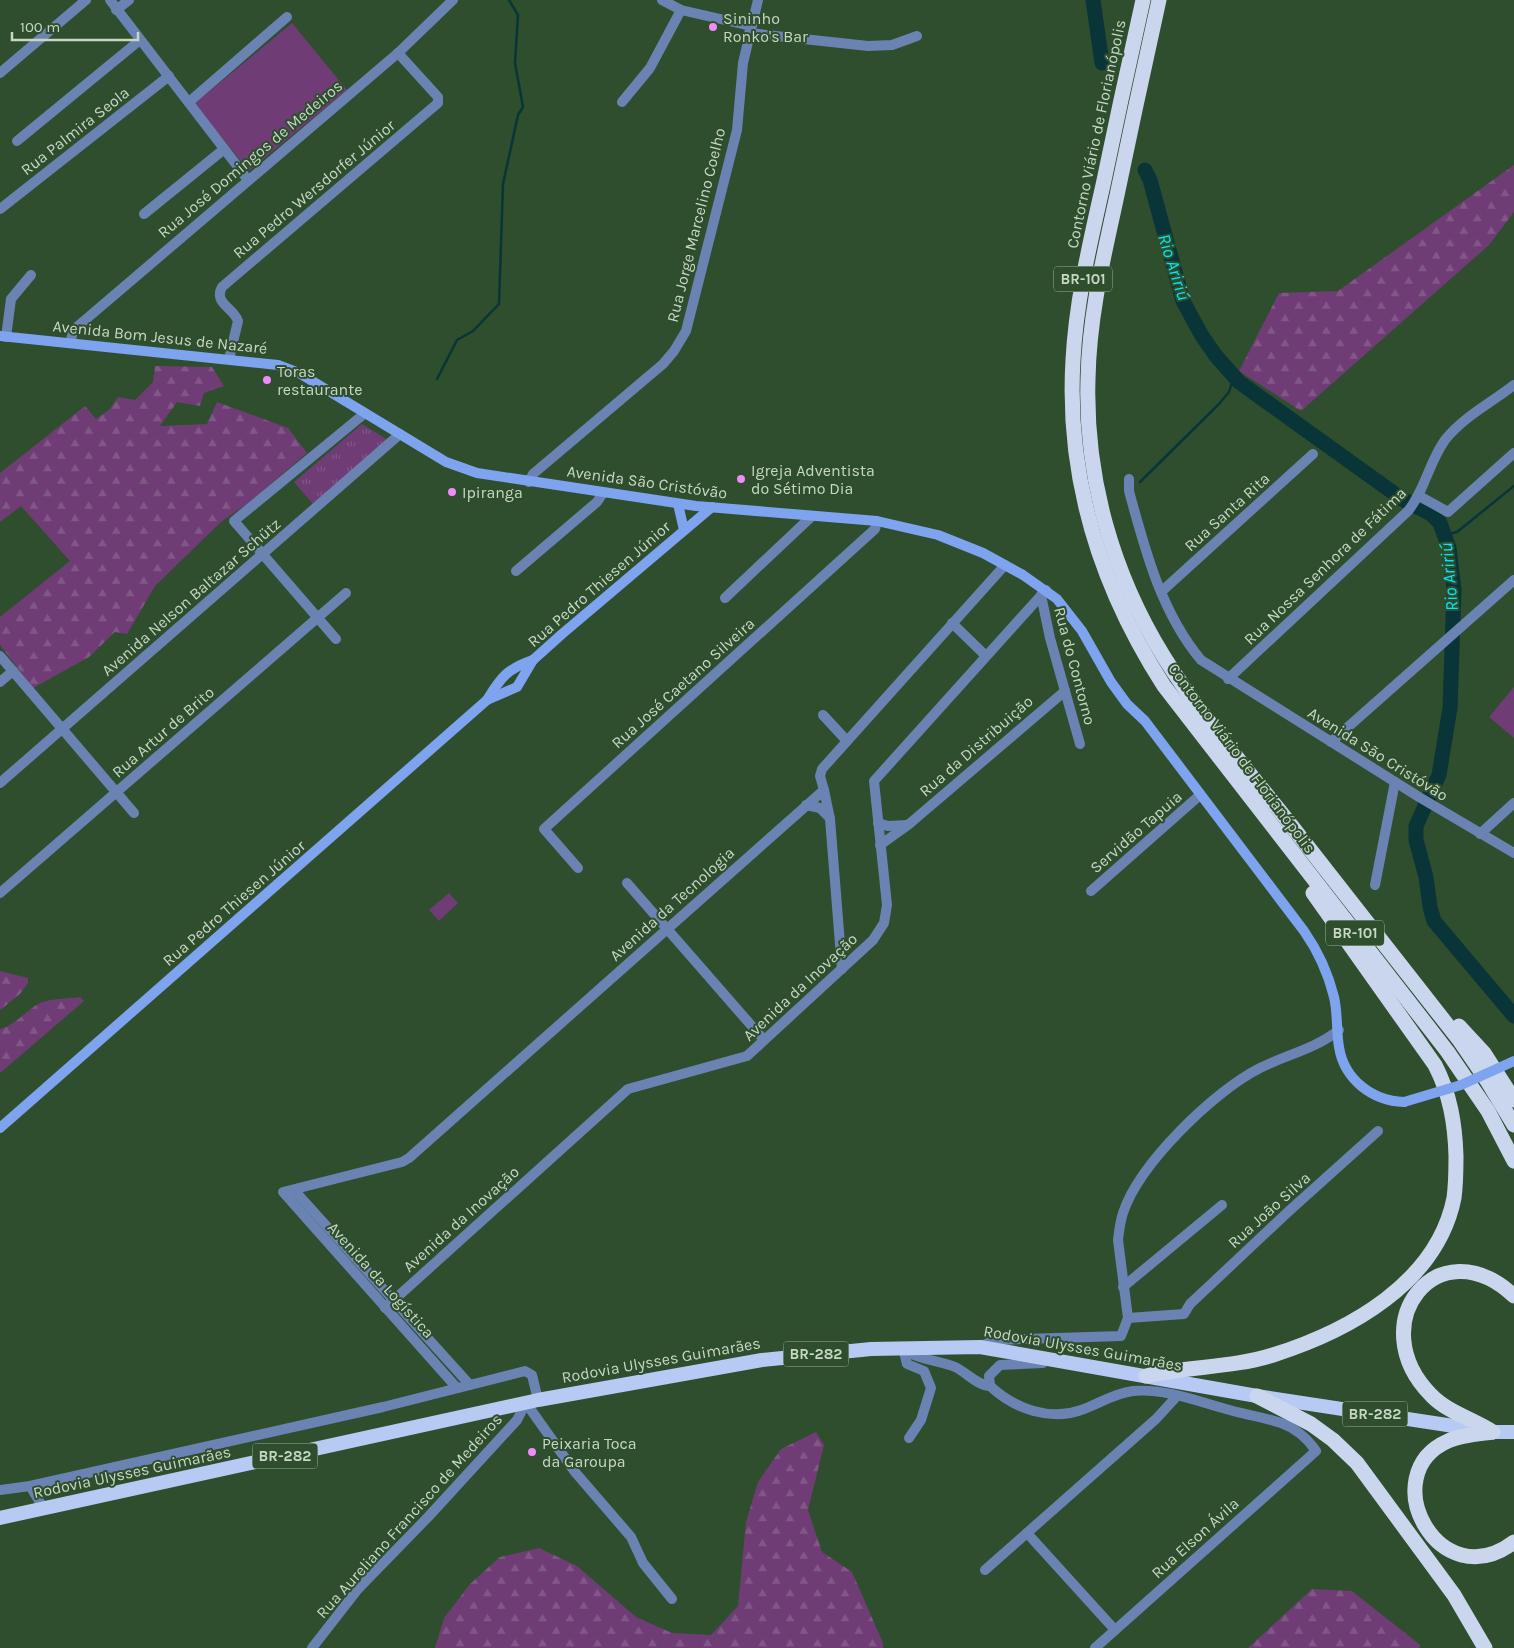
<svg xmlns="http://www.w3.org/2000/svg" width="1514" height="1648" font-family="Karla,sans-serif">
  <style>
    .grass { fill: url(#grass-tufts) }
    .forest { fill: url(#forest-firs) }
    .pitch { fill: #6f3c75 }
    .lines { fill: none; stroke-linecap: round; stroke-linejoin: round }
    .stream { stroke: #093539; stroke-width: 2.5 }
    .river { stroke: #093539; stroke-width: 15 }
    .minor { stroke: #6a83b2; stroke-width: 10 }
    .tertiary { stroke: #6a83b2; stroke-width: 10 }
    .secondary { stroke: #7ea3ef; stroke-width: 10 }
    .trunk { stroke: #b6caf4; stroke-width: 14 }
    .motorway { stroke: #cad6ee; stroke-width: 15 }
    .secondary-bridge { stroke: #7ea3ef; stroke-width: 10 }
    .poi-dot { fill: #ee8cf8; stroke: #2e4e2e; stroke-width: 2 }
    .labels { text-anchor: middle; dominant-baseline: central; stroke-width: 4; stroke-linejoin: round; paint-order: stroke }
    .shield { fill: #2e4e2e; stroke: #98af97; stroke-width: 1 }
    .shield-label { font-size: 15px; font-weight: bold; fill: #c6d8c4 }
    .poi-label { font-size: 16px; fill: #c6d8c4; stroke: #2e4e2e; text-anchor: start }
    .street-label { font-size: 16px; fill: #c6d8c4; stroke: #2e4e2e }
    .water-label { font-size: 18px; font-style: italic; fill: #00e8f7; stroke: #2e4e2e }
  </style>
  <defs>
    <pattern id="grass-tufts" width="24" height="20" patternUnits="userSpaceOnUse" patternTransform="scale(1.25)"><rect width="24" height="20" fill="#6f3c75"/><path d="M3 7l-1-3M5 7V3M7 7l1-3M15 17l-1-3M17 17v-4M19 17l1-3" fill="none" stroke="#825787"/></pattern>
    <pattern id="forest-firs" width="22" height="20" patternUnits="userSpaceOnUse" patternTransform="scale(1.25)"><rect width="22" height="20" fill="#6f3c75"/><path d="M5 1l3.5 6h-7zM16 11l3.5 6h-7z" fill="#825787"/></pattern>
  </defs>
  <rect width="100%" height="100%" fill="#2e4e2e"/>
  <path class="grass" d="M362 424 388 440 313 504 294 482Z"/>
  <g class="forest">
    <path d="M1514 165V212L1489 245 1301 411 1239 371 1279 293 1338 291Z"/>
    <path d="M155 366 212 367 224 386 204 393 200 406 177 402 160 426 207 424 217 402 288 428 307 453 247 504 222 521 155 586 127 634 115 632 89 657 33 688 0 645V617L70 561 21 506 0 522V473L85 406 96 419 109 410 118 397 135 400 153 382Z"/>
    <path d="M0 971 28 978V983L20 994 0 1010Z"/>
    <path d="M80 997 84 1001 0 1073V1029C16 1025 25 1011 40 1003 52 998 67 999 80 997Z"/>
    <path d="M816 1432 824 1445 808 1510 822 1552 852 1572 883 1643V1648H435L444 1618 470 1584 500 1557 539 1548 577 1566 636 1617 672 1633 711 1635 738 1606 746 1522 758 1482 781 1449Z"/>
    <path d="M1312 1589 1352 1591 1419 1644 1420 1648H1248Z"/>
  </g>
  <g class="pitch">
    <path d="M292 23 347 90 249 171 194 104Z"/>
    <path d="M1514 687V738L1489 717Z"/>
    <path d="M449 893 458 903 439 921 429 910Z"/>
  </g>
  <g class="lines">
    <g class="stream">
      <path d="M437 379 457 340 473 331 499 304 503 184 518 115 523 107 515 63 518 15 509 0"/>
      <path d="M1140 482 1219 404 1229 392 1234 376"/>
      <path d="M1446 535 1457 532 1514 486"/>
    </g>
    <g class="river">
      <path d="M1093 0 1102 63"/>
      <path d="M1145 170 1150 180 1183 301 1202 336 1216 356 1239 382 1402 499 1431 514 1440 523 1449 548 1454 590 1450 708 1439 775 1416 826V840L1426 877 1430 907 1434 921 1514 1016"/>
    </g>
    <g class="minor">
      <path d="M110 0 248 180"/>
      <path d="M662 0 681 10 751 26"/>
      <path d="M116 10 129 0"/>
      <path d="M749 33 868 46 892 45 917 36"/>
      <path d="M0 73 86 0"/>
      <path d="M189 102 287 17"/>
      <path d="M622 102 650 68 681 10"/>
      <path d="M17 141 140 40"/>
      <path d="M0 209 169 76"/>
      <path d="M144 214 223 150"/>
      <path d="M6 337 11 299 31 275"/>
      <path d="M70 343 73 332 78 326 398 53 453 0"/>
      <path d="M229 359 238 321C234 308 213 303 222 287L438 103V97L398 53"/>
      <path d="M1129 479V491C1145 550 1161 612 1201 660L1419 797 1514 853"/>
      <path d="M1419 496 1448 512 1514 453"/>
      <path d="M516 571 597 502 603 493"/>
      <path d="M1161 592 1313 454"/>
      <path d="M1041 595 1050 638 1080 744"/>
      <path d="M725 598 812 516"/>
      <path d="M952 623 986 656"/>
      <path d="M336 639 234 521 364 414"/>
      <path d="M0 656 134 813"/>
      <path d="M1228 679 1408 511C1425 490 1429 462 1445 440 1463 417 1491 403 1514 385"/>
      <path d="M0 682 13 671"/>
      <path d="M823 715 847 741"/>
      <path d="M1331 742 1514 580"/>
      <path d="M0 783 400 434"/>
      <path d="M824 790 830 819 842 969"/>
      <path d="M806 805 820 808 830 818"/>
      <path d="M878 823 888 826 907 825"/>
      <path d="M1480 834 1514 803"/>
      <path d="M880 845 908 825 1065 691"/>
      <path d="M578 868 544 829 875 529 877 521"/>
      <path d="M627 883 764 1040"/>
      <path d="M1375 885 1395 782"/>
      <path d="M1091 891 1200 795"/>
      <path d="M0 893 346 593"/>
      <path d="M294 1190 470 1385"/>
      <path d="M1123 1287 1222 1205"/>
      <path d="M385 1308 628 1089 747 1056 873 940 884 923 887 905 874 781 1046 590"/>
      <path d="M1128 1318 1184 1314 1190 1304 1289 1211 1378 1131"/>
      <path d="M980 1347 994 1340 1121 1336 1128 1318 1118 1240C1119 1231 1120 1222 1123 1213 1139 1164 1214 1091 1260 1068 1286 1055 1315 1049 1339 1030"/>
      <path d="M903 1348C916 1360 938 1360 955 1367 966 1372 978 1386 990 1386 1015 1409 1050 1422 1084 1409 1100 1403 1115 1393 1133 1391 1166 1388 1202 1403 1233 1411 1249 1415 1266 1418 1281 1423 1295 1428 1308 1439 1316 1451L1095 1648"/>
      <path d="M903 1348 907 1364 924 1371 931 1388 921 1420 909 1438"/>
      <path d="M990 1386 989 1376 1000 1365 1043 1363"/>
      <path d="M457 1388 283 1192 402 1162 409 1158 824 790 820 776 822 769 1005 565"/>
      <path d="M526 1403 575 1472 631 1537 643 1563 672 1599"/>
      <path d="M30 1486 44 1509"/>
      <path d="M0 1490 30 1486 383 1407 525 1371 532 1375 538 1400"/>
      <path d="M1027 1533 1115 1630"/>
      <path d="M985 1570 1156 1419 1177 1396"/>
    </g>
    <g class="tertiary">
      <path d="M529 482 533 474 663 364 674 351 686 331 737 130 743 63 758 0"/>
      <path d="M312 1648 358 1589 429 1516 517 1420 526 1403"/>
    </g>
    <g class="secondary">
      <path d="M0 336 278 365 299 373 446 462 477 473 696 506 877 521 938 535 983 553 1023 575 1057 599 1082 631 1111 682 1127 704 1145 721 1304 931C1318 951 1328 973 1334 997 1338 1014 1336 1030 1339 1047 1344 1079 1372 1101 1404 1102"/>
      <path d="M678 504 684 530"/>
      <path d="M487 700 517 687 533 660 562 634 712 507"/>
      <path d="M0 1128 487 700C501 677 507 669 533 660"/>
    </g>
    <path class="trunk" d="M0 1518 538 1400 762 1360 871 1349 980 1347 1257 1396 1493 1432H1514"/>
    <g class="motorway">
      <path d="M1143 0C1129 62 1116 123 1103 185 1090 243 1076 301 1073 360 1066 478 1101 588 1164 686L1447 1051 1488 1111 1514 1161"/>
      <path d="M1159 0C1144 67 1130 133 1116 200 1103 259 1089 318 1088 379 1085 477 1112 573 1164 657 1200 715 1245 767 1287 820 1345 894 1402 968 1460 1041L1488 1082 1514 1125"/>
      <path d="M1459 1026 1484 1053 1514 1100"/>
      <path d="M1146 1376C1188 1366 1232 1368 1273 1355 1349 1331 1437 1283 1454 1198 1456 1184 1456 1170 1456 1156 1455 1123 1450 1094 1435 1065L1313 893"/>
      <path d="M1257 1396 1311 1424 1333 1440 1357 1463 1454 1595 1485 1648"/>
      <path d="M1493 1432C1473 1419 1447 1412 1431 1395 1361 1324 1438 1225 1514 1296"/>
      <path d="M1493 1432C1478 1434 1461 1435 1448 1441 1373 1474 1439 1599 1514 1542"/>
    </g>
    <path class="secondary-bridge" d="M1404 1102 1461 1085 1514 1061"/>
  </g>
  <g class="poi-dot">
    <circle cx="713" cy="27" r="5"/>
    <circle cx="267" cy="380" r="5"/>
    <circle cx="741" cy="479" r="5"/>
    <circle cx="452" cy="492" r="5"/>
    <circle cx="532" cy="1452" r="5"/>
  </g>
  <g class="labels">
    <g class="shield">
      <rect x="1054" y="266.5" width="58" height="25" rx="4"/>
      <rect x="1326" y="920.5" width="58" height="25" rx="4"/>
      <rect x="783.5" y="1341.5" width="65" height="25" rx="4"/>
      <rect x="1342.5" y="1401.5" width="65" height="25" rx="4"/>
      <rect x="252.5" y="1443.5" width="65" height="25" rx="4"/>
    </g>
    <g class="shield-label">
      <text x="1083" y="279">BR-101</text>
      <text x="1355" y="933">BR-101</text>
      <text x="816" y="1354">BR-282</text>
      <text x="1375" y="1414">BR-282</text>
      <text x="285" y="1456">BR-282</text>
    </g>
    <g class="poi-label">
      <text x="723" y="18">Sininho<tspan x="723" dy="18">Ronko's Bar</tspan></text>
      <text x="277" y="371">Toras<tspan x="277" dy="18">restaurante</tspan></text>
      <text x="751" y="470">Igreja Adventista<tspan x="751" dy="18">do Sétimo Dia</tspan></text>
      <text x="462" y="492">Ipiranga</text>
      <text x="542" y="1443">Peixaria Toca<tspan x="542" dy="18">da Garoupa</tspan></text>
    </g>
    <g class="street-label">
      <text transform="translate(75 131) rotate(-38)">Rua Palmira Seola</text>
      <text transform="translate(1096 134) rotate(-78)">Contorno Viário de Florianópolis</text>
      <text transform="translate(250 159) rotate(-40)">Rua José Domingos de Medeiros</text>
      <text transform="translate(314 189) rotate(-40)">Rua Pedro Wersdorfer Júnior</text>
      <text transform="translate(696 225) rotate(-76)">Rua Jorge Marcelino Coelho</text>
      <text transform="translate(160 337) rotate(6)">Avenida Bom Jesus de Nazaré</text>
      <text transform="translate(647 482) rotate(8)">Avenida São Cristóvão</text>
      <text transform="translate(1227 512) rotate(-42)">Rua Santa Rita</text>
      <text transform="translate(1325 566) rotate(-44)">Rua Nossa Senhora de Fátima</text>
      <text transform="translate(599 584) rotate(-41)">Rua Pedro Thiesen Júnior</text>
      <text transform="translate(191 597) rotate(-41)">Avenida Nelson Baltazar Schütz</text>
      <text transform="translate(1075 666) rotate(75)">Rua do Contorno</text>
      <text transform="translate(683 683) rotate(-42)">Rua José Caetano Silveira</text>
      <text transform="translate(163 732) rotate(-41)">Rua Artur de Brito</text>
      <text transform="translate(976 746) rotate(-41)">Rua da Distribuição</text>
      <text transform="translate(1378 754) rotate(32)">Avenida São Cristóvão</text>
      <text transform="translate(1242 758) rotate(53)">Contorno Viário de Florianópolis</text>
      <text transform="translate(1136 832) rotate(-41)">Servidão Tapuia</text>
      <text transform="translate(234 903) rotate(-41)">Rua Pedro Thiesen Júnior</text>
      <text transform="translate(672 904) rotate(-42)">Avenida da Tecnologia</text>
      <text transform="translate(800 987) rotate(-43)">Avenida da Inovação</text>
      <text transform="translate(1269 1210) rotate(-42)">Rua João Silva</text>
      <text transform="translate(461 1219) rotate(-42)">Avenida da Inovação</text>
      <text transform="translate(381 1280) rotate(48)">Avenida da Logística</text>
      <text transform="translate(1083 1348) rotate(10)">Rodovia Ulysses Guimarães</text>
      <text transform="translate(661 1360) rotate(-10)">Rodovia Ulysses Guimarães</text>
      <text transform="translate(132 1472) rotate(-12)">Rodovia Ulysses Guimarães</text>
      <text transform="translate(409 1516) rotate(-48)">Rua Aureliano Francisco de Medeiros</text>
      <text transform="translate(1195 1538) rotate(-42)">Rua Elson Ávila</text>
    </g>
    <g class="water-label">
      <text transform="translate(1174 267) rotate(72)">Rio Aririú</text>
      <text transform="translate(1449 577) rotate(-95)">Rio Aririú</text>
    </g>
  </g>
  <path d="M12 32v8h126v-8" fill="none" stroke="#c6d8c4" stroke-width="2.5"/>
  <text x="20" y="32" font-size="15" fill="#c6d8c4" stroke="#2e4e2e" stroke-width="4" paint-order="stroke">100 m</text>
</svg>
